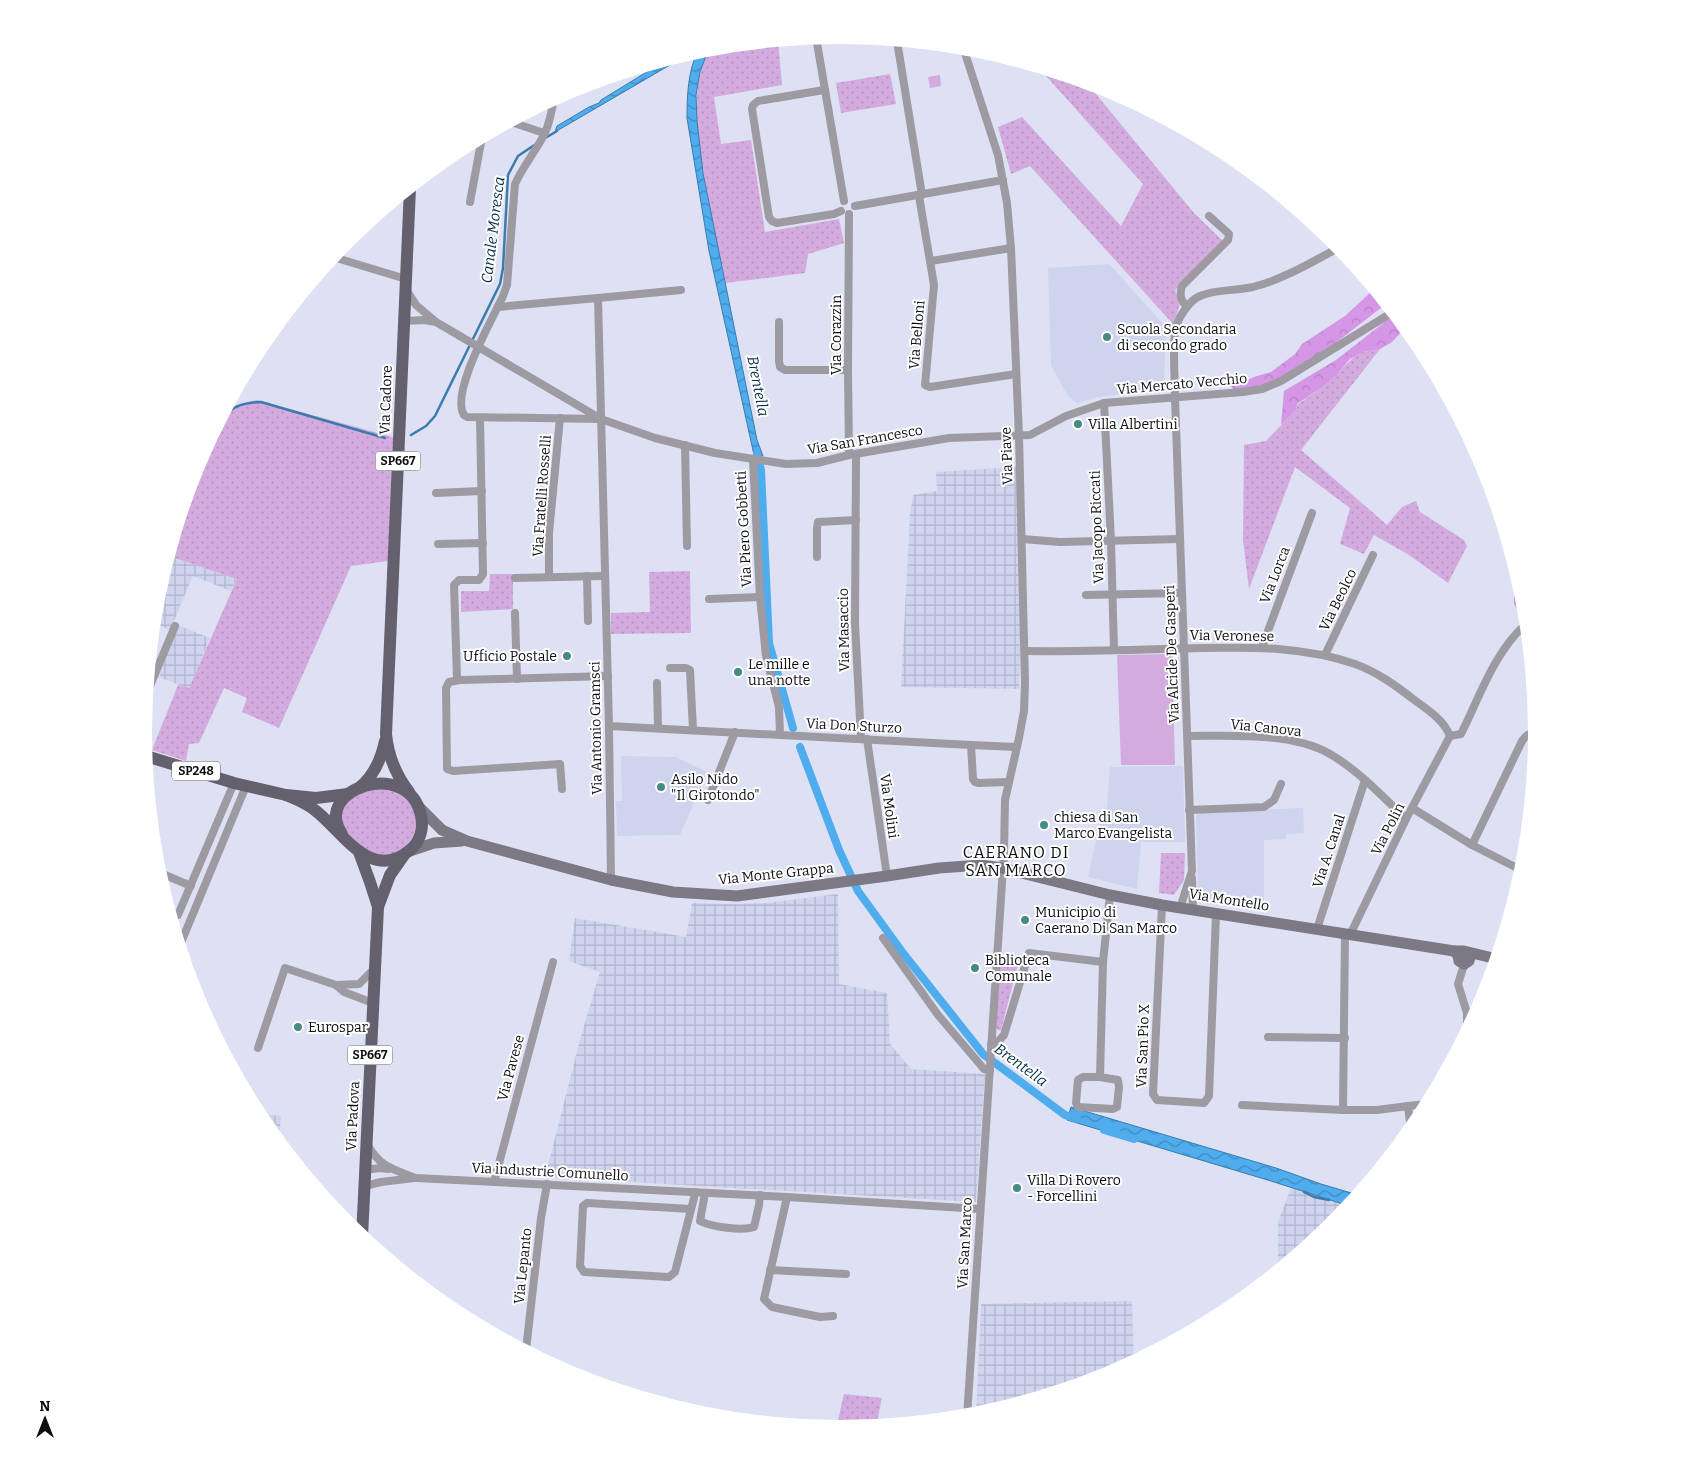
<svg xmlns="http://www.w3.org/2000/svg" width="1681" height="1464" font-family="Bitter,serif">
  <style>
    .built { fill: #d0d3ee }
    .industrial { fill: url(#industrial-grid) }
    .grass { fill: url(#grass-dots) }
    .forest { fill: url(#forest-crowns) }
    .garden { fill: #d4abdf }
    .water { fill: url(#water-waves); stroke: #3b7cac }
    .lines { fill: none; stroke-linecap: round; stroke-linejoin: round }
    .stream { stroke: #3b7cac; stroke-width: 2.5 }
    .canal { stroke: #4faced; stroke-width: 8 }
    .minor { stroke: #9d9aa2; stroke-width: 8 }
    .secondary { stroke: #7c7884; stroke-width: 11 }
    .primary { stroke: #64606e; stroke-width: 12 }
    .poi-dot { fill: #458b82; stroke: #fff; stroke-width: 2 }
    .labels { text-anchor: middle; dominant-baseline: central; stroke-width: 4; stroke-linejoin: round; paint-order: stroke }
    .shield { fill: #fff; stroke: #56565a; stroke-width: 1 }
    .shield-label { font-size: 12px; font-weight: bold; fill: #0d0d13 }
    .poi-label { font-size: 14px; fill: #0d0d13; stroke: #fff; text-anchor: start }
    .street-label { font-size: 14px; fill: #0d0d13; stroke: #fff }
    .water-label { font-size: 15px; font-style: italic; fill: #042d47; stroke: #fff }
    .quarter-label { font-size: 16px; letter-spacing: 1px; fill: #0d0d13; stroke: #fff }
  </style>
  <defs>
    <pattern id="industrial-grid" width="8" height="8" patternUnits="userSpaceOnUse" patternTransform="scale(1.25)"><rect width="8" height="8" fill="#d0d3ee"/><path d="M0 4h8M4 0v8" fill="none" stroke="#b1b4cb"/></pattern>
    <pattern id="grass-dots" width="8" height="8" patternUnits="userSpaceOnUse" patternTransform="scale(1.25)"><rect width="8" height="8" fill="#d4abdf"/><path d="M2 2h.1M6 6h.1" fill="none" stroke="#b592be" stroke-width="1.8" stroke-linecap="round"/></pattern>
    <pattern id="forest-crowns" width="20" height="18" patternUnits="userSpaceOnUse" patternTransform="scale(1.25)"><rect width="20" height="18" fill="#d596e5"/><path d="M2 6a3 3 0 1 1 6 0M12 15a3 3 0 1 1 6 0" fill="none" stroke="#b680c4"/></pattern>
    <pattern id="water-waves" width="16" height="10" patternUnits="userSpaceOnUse" patternTransform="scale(1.25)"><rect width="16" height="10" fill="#4faced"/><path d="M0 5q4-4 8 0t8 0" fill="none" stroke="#408abf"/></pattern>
  </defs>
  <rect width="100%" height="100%" fill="#dee0f4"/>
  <g class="built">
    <path d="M1109 264 1166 327 1164 381 1160 392 1102 396 1077 403 1068 396 1051 365 1048 268Z"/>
    <path d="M621 756 676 757 707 772 680 835 617 836 616 801H622Z"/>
    <path d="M1183 766 1185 842H1141L1137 889 1088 877 1103 809 1107 807 1110 767Z"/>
    <path d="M1303 808 1304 833 1286 834V839L1264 840V910L1200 897 1198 894 1196 812Z"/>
  </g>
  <g class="industrial">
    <path d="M1016 467 1021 630 1019 689 901 687 910 514 913 495 937 491 936 472Z"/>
    <path d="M169 556 237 579 231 591 193 576 170 630 154 623 157 596Z"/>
    <path d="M177 625 210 638 189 689 159 677Z"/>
    <path d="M838 894 839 984 887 993 890 1044 911 1069 985 1074 976 1202 545 1177 581 1036 600 972 569 961 575 918 686 937 692 903 726 904 765 903Z"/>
    <path d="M259 1115 281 1116 279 1142 261 1119Z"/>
    <path d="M1291 1188 1349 1206 1333 1225 1278 1270V1222Z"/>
    <path d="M1132 1301 1134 1362 1107 1376 976 1416 981 1304Z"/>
  </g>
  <g class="grass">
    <path d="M778 41 782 85 714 97 721 144 751 140 765 232 839 219 844 243 808 254 805 273 725 283C720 257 714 230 709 204 700 153 686 97 709 48Z"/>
    <path d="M1038 67 1086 82 1194 213 1224 242 1175 290 1180 304 1173 324 1030 166 1011 174 998 127 1022 117 1121 226 1143 184Z"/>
    <path d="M890 74 896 104 841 113 836 83Z"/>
    <path d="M1380 349 1301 450 1387 525 1402 507 1416 501 1420 512 1464 540 1467 546 1448 583 1409 555 1374 535 1364 554 1340 544 1350 508 1295 467 1249 589 1243 540 1244 445 1266 441 1296 410 1297 405 1324 386 1355 356 1363 352Z"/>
    <path d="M257 400 393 437 388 561 351 566 279 728 242 712 247 698 224 688 199 743 189 744 186 761 152 750 178 685 189 688 237 579 169 556 195 471 224 418 237 407 247 402Z"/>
    <path d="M690 571 691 633 611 634V613L650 612 649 572Z"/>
    <path d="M490 574H513V609L461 612V591H489Z"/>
    <path d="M388 789C393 791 401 793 405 797 431 820 408 863 375 855 365 852 357 843 350 836 332 815 345 797 369 791 375 789 382 789 388 789Z"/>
    <path d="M1161 853H1185L1184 880 1174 895 1159 893Z"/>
    <path d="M1006 957 1008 960 1011 962 1016 958 1019 960 1001 1030H998L996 1027 1001 959Z"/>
    <path d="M844 1394 882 1398 876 1426 836 1429Z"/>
  </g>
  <g class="forest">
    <path d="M1374 289 1386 304 1329 348 1290 372 1265 385 1234 390 1231 386 1257 376 1271 372 1295 354 1302 344 1345 316Z"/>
    <path d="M1395 314 1406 327 1392 342 1380 349 1363 352 1350 359 1338 373 1324 386 1297 404 1296 410 1281 425 1284 391 1336 360Z"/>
    <path d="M1522 590 1526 615C1517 611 1513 607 1514 597Z"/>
  </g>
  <g class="garden">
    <path d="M940 75 941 86 930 88 928 77Z"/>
    <path d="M1172 654 1175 765H1121L1117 655Z"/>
  </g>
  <g class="water">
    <path d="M709 48 700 72 696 95 697 121 703 173 757 440 763 456 754 455 709 251 687 118C687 94 688 72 698 50Z"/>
    <path d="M694 51 555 132 557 126 589 107 599 103 601 100 668 59Z"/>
    <path d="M1071 1107 1276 1168 1321 1184 1358 1195 1349 1206 1271 1181 1067 1120Z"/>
  </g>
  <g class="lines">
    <g class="stream">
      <path d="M547 137 557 131"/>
      <path d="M219 424C230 406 241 403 261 402L385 438"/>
      <path d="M411 435 426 426 435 416 500 284 503 268 508 175 518 156 536 144"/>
      <path d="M189 490 211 438"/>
      <path d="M1304 1192 1314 1197 1329 1200"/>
    </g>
    <g class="canal">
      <path d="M757 454 761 470 769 643 793 728"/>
      <path d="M800 747 839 850 858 891 903 953 983 1054 1065 1115 1077 1119"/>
      <path d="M1104 1130 1134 1139"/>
    </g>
    <g class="minor">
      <path d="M816 37 844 201"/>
      <path d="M897 41 922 195"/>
      <path d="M963 47 998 155 1007 203 1011 248 1019 436 1025 683 1024 711 1019 738 1005 800 1004 852 967 1417"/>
      <path d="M824 90 758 101 753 105 752 109 769 217 772 221 777 223 834 214 841 211"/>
      <path d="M554 98C552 110 550 122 545 133 536 151 523 166 515 184L507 285 503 296C492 320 450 393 464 415L467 417 599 419"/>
      <path d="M511 122 544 133"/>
      <path d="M919 196 934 285 925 385 930 387 1016 374"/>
      <path d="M470 202 482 137"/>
      <path d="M855 206 1003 180"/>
      <path d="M849 214 848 370 849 455"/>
      <path d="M333 257 406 279"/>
      <path d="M931 261 1011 248"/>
      <path d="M407 291 416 305 435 321"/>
      <path d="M498 307 598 298"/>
      <path d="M1187 307C1181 300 1179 296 1182 286L1228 240 1229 234 1209 216"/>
      <path d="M404 321 425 320 436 322 601 419 655 438 715 453 786 464 817 463 849 455 949 438 1030 435 1066 416 1104 403 1243 392 1262 389 1281 381 1393 312"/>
      <path d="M779 322V361L780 367 785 370H848"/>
      <path d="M1104 403 1111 541 1114 650"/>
      <path d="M480 418 483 574 479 580H459L454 585 457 678 460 680 608 676"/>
      <path d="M685 445 687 546"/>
      <path d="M856 455 855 623 861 739"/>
      <path d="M753 460 760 597 766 656 779 707 780 735"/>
      <path d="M436 493 482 491"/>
      <path d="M1022 539 1060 542 1180 539"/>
      <path d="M438 544 483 543"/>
      <path d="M817 557V528L818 522 856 520"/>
      <path d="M549 576V533L560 418"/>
      <path d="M587 576 588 621"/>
      <path d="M515 578 605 576"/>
      <path d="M1086 595 1181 593"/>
      <path d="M709 599 760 597"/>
      <path d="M515 613 517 679"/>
      <path d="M1262 647 1312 513"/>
      <path d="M1025 651C1085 652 1145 649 1204 648 1255 647 1306 647 1355 664 1377 672 1395 685 1413 699 1427 709 1444 720 1450 736L1406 819 1350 935"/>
      <path d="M1325 655 1373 555"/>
      <path d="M670 668H686L690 670 693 730"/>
      <path d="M460 680 449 682 446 688 447 769 453 771 560 764 562 789"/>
      <path d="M657 683 658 728"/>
      <path d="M147 693 175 626"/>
      <path d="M609 726 971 745"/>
      <path d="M1188 736C1231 736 1292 732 1330 754 1359 771 1382 796 1406 819"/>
      <path d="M1450 736 1461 734C1480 696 1494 652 1527 623"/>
      <path d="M867 739 887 876"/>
      <path d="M1008 782 979 783 975 782 973 779 971 745 1016 747"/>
      <path d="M708 800 735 732"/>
      <path d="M1412 808 1472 845 1523 871"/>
      <path d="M1189 810 1264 807 1274 800 1281 784"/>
      <path d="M1472 845 1522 741C1526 735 1529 733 1537 735"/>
      <path d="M158 872 191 886"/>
      <path d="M1192 878 1193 910"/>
      <path d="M611 880 609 726 598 298 681 290"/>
      <path d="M1162 905 1153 1094 1157 1100 1204 1103 1209 1096 1216 914"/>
      <path d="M1180 908 1192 871 1175 398C1175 380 1172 342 1176 326 1180 315 1189 301 1200 296 1216 289 1235 291 1253 287 1284 279 1312 262 1340 247"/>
      <path d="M170 912 178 915 234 783"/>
      <path d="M1317 929 1365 780"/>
      <path d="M1345 934 1343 1110H1377L1408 1106 1411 1131"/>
      <path d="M883 938 938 1015 984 1069 990 1070"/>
      <path d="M180 945 246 786"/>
      <path d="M336 985 359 984 375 968"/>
      <path d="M1467 1030V1013L1458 984 1463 968 1468 962"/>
      <path d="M1268 1037 1345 1038"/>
      <path d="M991 1045H995L1004 1035 1029 953 1103 962"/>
      <path d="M258 1048 285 968 336 985 344 992 373 1003"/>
      <path d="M1100 1077 1118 1080 1119 1087 1117 1107 1113 1109 1078 1107 1076 1103 1078 1080 1083 1077H1100L1103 962 1110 895"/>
      <path d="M1242 1105 1343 1110"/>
      <path d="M1408 1106 1428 1104"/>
      <path d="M367 1144C380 1167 392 1169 416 1178L787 1197 980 1209"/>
      <path d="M365 1170 380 1168 388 1169"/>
      <path d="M494 1182 553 962"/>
      <path d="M365 1186 381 1182 414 1178"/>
      <path d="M705 1193 700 1221C712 1227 742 1231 754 1227L759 1205 760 1195"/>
      <path d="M787 1197 764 1299 772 1307 820 1317 833 1316"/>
      <path d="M691 1209 587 1203 583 1206 580 1266 584 1272 669 1277 675 1272 694 1198 695 1192"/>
      <path d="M770 1270 846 1274"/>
      <path d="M526 1350 541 1218 547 1184"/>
    </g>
    <g class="secondary">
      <path d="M419 807 442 830 467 841 611 880 673 892 737 896 887 876 939 868 981 865 1002 868 1110 895 1162 905 1454 951H1464L1497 959"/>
      <path d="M410 851 434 843 462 841"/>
      <path d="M1454 951 1458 955 1459 961 1464 964 1469 961 1470 957 1468 953"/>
    </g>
    <g class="primary">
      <path d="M146 756 234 783 286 795 316 798 348 794"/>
      <path d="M359 788C374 776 381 760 385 741"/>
      <path d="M409 792C396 775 388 755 386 734L410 188"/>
      <path d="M286 795C296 799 308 804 316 811 343 832 371 883 410 850 420 842 424 828 421 816 410 757 311 788 342 834"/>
      <path d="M359 852 370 882 378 907"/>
      <path d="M362 1237 378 907 390 875 404 855"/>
    </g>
  </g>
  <g class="poi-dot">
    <circle cx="1107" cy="337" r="5"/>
    <circle cx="1078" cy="424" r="5"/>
    <circle cx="567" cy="656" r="5"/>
    <circle cx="738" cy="672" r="5"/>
    <circle cx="661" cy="787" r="5"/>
    <circle cx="1044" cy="825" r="5"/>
    <circle cx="1025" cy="920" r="5"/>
    <circle cx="975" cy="968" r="5"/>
    <circle cx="298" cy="1027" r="5"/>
    <circle cx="1017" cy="1188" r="5"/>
  </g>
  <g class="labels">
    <g class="shield">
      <rect x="375.5" y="451.5" width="45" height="19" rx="4"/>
      <rect x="172" y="761.5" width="48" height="19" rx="4"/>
      <rect x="347.5" y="1045.5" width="45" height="19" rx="4"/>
    </g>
    <g class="shield-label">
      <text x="398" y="461">SP667</text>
      <text x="196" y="771">SP248</text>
      <text x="370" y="1055">SP667</text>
    </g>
    <g class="poi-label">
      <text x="1117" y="329">Scuola Secondaria<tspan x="1117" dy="16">di secondo grado</tspan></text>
      <text x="1088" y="424">Villa Albertini</text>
      <text x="557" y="656" text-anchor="end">Ufficio Postale</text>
      <text x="748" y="664">Le mille e<tspan x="748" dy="16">una notte</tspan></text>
      <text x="671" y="779">Asilo Nido<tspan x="671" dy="16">"Il Girotondo"</tspan></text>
      <text x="1054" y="817">chiesa di San<tspan x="1054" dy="16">Marco Evangelista</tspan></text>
      <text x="1035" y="912">Municipio di<tspan x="1035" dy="16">Caerano Di San Marco</tspan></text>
      <text x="985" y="960">Biblioteca<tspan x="985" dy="16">Comunale</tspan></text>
      <text x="308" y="1027">Eurospar</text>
      <text x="1027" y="1180">Villa Di Rovero<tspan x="1027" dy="16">- Forcellini</tspan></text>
    </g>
    <g class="street-label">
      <text transform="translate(836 335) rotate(-90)">Via Corazzin</text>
      <text transform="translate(917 335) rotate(-85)">Via Belloni</text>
      <text transform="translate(1182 384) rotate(-5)">Via Mercato Vecchio</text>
      <text transform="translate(386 400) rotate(-88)">Via Cadore</text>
      <text transform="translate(865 440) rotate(-10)">Via San Francesco</text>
      <text transform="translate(1007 456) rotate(-92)">Via Piave</text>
      <text transform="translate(542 496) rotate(-86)">Via Fratelli Rosselli</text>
      <text transform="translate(1097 527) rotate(-92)">Via Jacopo Riccati</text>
      <text transform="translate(744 529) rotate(-93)">Via Piero Gobbetti</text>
      <text transform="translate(1275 575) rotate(-69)">Via Lorca</text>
      <text transform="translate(1338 600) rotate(-64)">Via Beolco</text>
      <text transform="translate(844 630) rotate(-91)">Via Masaccio</text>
      <text transform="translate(1232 636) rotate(1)">Via Veronese</text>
      <text transform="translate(1172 654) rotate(-92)">Via Alcide De Gasperi</text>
      <text transform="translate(854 726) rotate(3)">Via Don Sturzo</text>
      <text transform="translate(596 728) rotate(-91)">Via Antonio Gramsci</text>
      <text transform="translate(1266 728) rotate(6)">Via Canova</text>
      <text transform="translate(889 806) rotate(82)">Via Molini</text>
      <text transform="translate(1388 829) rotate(-63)">Via Polin</text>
      <text transform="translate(1329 851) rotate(-72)">Via A. Canal</text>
      <text transform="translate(776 874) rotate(-6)">Via Monte Grappa</text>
      <text transform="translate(1229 900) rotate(9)">Via Montello</text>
      <text transform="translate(1143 1046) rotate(-88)">Via San Pio X</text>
      <text transform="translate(511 1068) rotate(-75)">Via Pavese</text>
      <text transform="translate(353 1116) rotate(-87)">Via Padova</text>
      <text transform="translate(550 1172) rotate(3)">Via industrie Comunello</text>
      <text transform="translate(965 1243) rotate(-87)">Via San Marco</text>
      <text transform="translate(523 1266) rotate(-84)">Via Lepanto</text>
    </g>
    <g class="water-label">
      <text transform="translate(493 230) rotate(-83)">Canale Moresca</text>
      <text transform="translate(758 386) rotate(79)">Brentella</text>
      <text transform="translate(1021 1065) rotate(36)">Brentella</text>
    </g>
    <g class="quarter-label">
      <text x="1016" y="852">CAERANO DI<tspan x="1016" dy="18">SAN MARCO</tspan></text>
    </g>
  </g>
  <path d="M0 0H1681V1464H0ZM152 732a688 688 0 1 1 1376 0a688 688 0 1 1-1376 0Z" fill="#fff" fill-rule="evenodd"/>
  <g transform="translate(45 1419)" stroke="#ffffff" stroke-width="4" paint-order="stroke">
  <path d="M0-4L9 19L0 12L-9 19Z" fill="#0d0d13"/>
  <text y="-8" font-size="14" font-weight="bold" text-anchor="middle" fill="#0d0d13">N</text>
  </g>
</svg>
